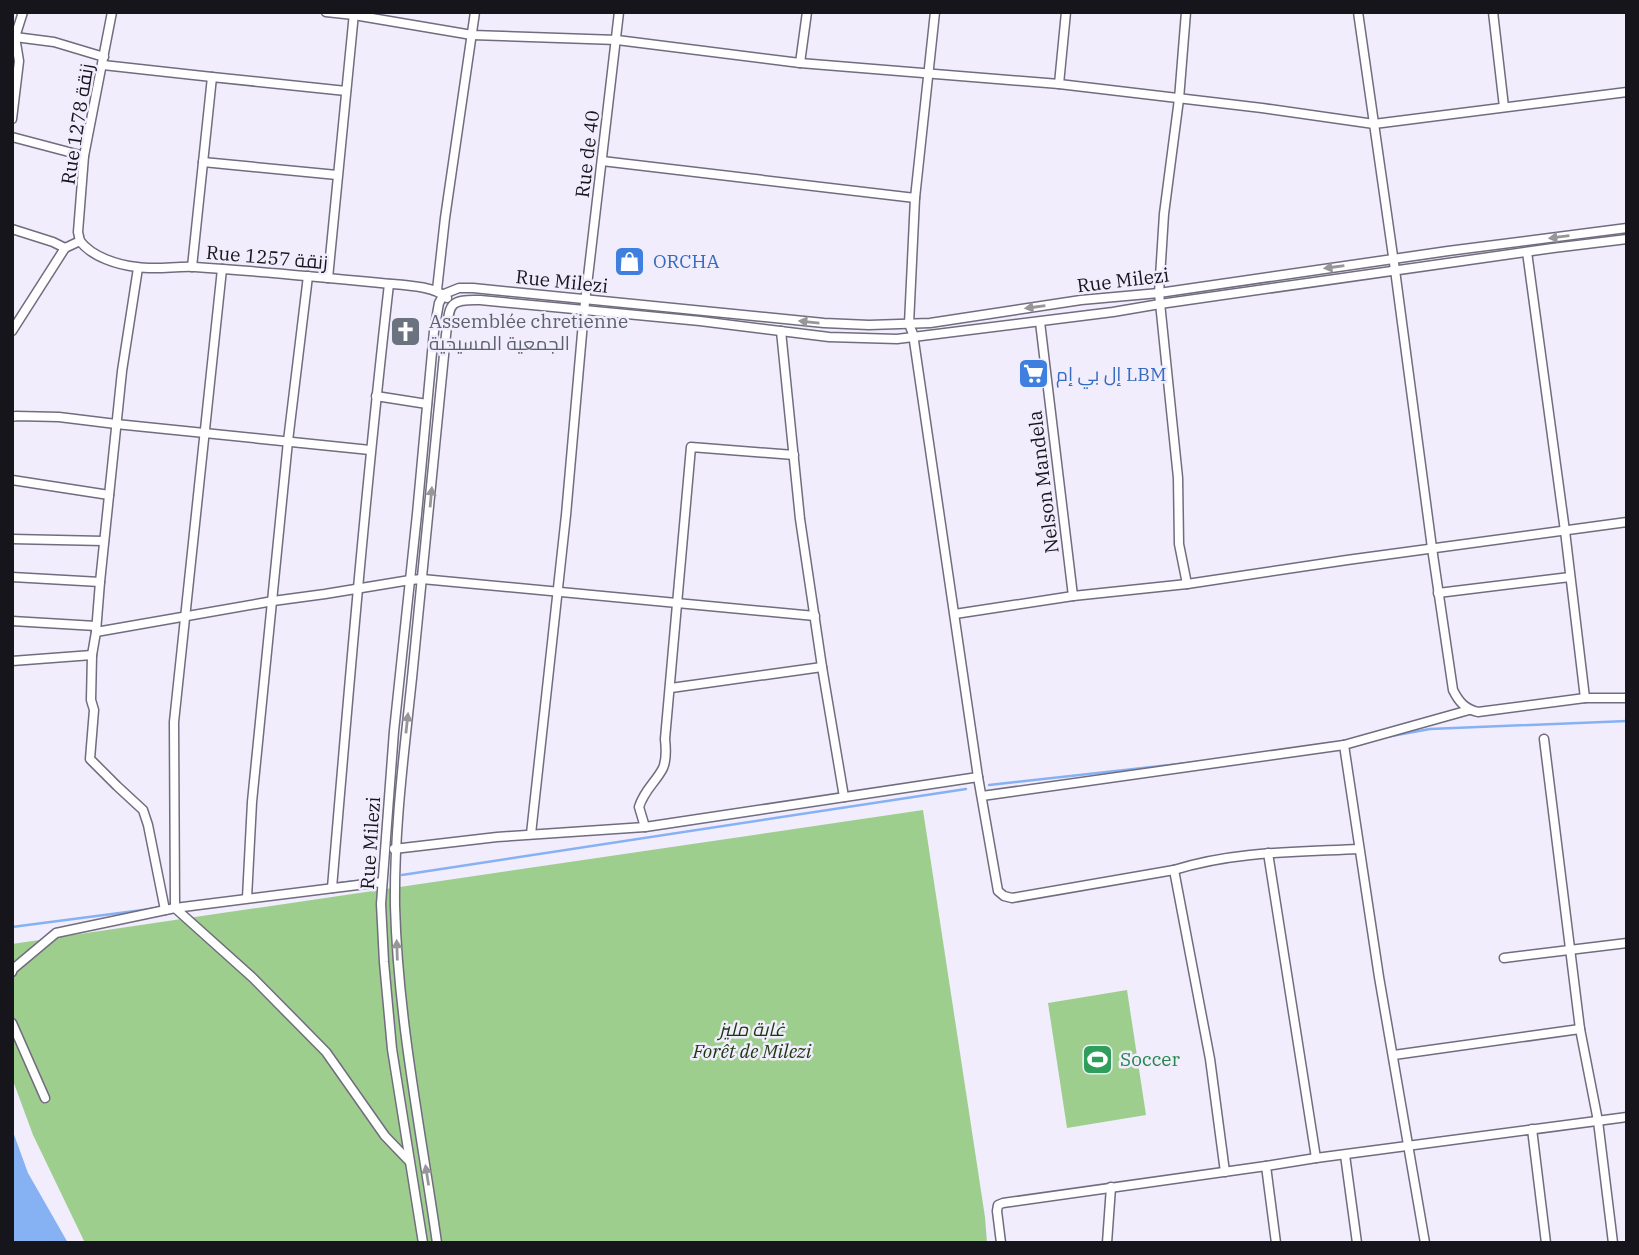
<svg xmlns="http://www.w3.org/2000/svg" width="1639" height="1255" font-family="'IBM Plex Serif',Cairo,serif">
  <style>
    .green { fill: #9ece8d }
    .water { fill: #86b1f2 }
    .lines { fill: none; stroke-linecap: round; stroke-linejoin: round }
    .stream { stroke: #86b1f2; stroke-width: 2.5 }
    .minor-casing { stroke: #716c7e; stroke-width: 11 }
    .minor { stroke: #fff; stroke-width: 8 }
    .oneway { fill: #979699 }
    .labels { text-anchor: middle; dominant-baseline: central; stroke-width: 5; stroke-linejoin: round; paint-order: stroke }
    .street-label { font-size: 19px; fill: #17151c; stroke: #f1edfd }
    .shop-label { font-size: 19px; fill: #366cbe; stroke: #f1edfd; text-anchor: start }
    .worship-label { font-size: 19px; fill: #5b616d; stroke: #f1edfd; text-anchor: start }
    .park-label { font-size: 19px; font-style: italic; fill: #19390b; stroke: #f1edfd }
    .leisure-label { font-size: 19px; fill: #27864d; stroke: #f1edfd; text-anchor: start }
  </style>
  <rect width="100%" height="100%" fill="#f1edfd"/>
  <g class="green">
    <path d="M923 810 985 1217 987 1243H85L33 1135 12 1078V944Z"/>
    <path d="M1127 990 1146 1115 1067 1128 1048 1003Z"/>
  </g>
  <path class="water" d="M12 1129 28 1173 68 1243H12Z"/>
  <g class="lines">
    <g class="stream">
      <path d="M1386 737 1430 729 1627 721"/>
      <path d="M989 785 1206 761"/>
      <path d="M402 875 966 789"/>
      <path d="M339 883 375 879"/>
      <path d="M12 927 158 908"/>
    </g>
    <defs>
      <g id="minor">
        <path d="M326 12 354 15 472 35 617 40 800 63 1059 84 1262 108 1374 124 1627 92"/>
        <path d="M935 12 915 198 909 324 913 334 978 777 998 891 1004 896 1012 898 1174 870C1234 851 1297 852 1359 849"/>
        <path d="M1186 12 1179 99 1164 214 1159 293 1178 478 1179 544 1187 584"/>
        <path d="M1358 12 1395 270 1432 548 1453 690C1459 702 1465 709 1478 712L1585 698H1627"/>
        <path d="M1493 12 1504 107"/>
        <path d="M15 37 54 42 104 57"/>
        <path d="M800 63 807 12"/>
        <path d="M103 65 212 77"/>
        <path d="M1059 84 1066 12"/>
        <path d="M12 119 19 61 15 37 23 12"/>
        <path d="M12 137 84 156"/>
        <path d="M602 161 915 198"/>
        <path d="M203 162 337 175"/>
        <path d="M12 229 53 242 65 248"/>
        <path d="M80 241C92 257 118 265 137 267 156 270 176 266 195 267 257 271 319 277 381 283 400 285 434 285 447 298"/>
        <path d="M80 241 78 232 84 156 112 12"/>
        <path d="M1527 252 1565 531 1585 698"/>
        <path d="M192 267 212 77 346 91"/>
        <path d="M138 268 122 371 100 582 96 632 92 655 91 700 94 710 90 759 117 786 143 810 148 825 165 910"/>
        <path d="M222 269 174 722 175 908 253 978 326 1052 385 1136 409 1161"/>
        <path d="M328 278 354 13"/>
        <path d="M437 290 445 218 475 12"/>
        <path d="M1040 322 1073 596"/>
        <path d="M12 331 65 248 80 241"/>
        <path d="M781 331 800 519 822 667 844 797"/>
        <path d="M376 396 427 404"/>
        <path d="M12 417 16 416 59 417 116 424 370 450"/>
        <path d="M12 480 109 495"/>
        <path d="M12 539 104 541"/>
        <path d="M12 577 100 582"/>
        <path d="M1438 593 1570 577"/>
        <path d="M955 614 1073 596 1187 584 1347 560 1627 522"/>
        <path d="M12 621 96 626"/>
        <path d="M96 632 273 601 325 594 410 580 422 579 815 616"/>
        <path d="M12 661 92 655"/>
        <path d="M671 688 822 667"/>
        <path d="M1544 739 1580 1029 1598 1121 1613 1243"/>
        <path d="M1344 745 1379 977 1425 1243"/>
        <path d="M982 796 1344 745 1469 710"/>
        <path d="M645 827 639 807C644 790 656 782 663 768 667 759 666 748 665 739L691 447 794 455"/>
        <path d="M531 834 566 515 584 311 619 12"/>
        <path d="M394 849 497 837 645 827 978 777"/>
        <path d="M1268 853 1316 1158"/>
        <path d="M1174 870 1210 1059 1225 1172"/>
        <path d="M332 888C349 686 366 485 389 284"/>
        <path d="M247 898 252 802 288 441 308 276"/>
        <path d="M1504 958 1627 943"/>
        <path d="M12 972 13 969 56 933 175 908 382 882"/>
        <path d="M12 1023 45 1098"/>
        <path d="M1394 1055 1580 1029"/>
        <path d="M1532 1129 1546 1243"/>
        <path d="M1345 1155 1357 1243"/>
        <path d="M1266 1166 1276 1243"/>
        <path d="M423 1243 392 1049 384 962 381 904 394 731 417 514 434 331 439 303 444 294 459 288H473L824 323 869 325 930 323 1081 300 1159 293 1448 251 1627 228"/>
        <path d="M437 1243C421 1131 398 1019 395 906 394 830 404 754 412 678 423 564 435 450 446 335 450 305 447 299 480 300L700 321 829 337 897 339 1113 312 1160 304 1553 248 1627 239"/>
        <path d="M1001 1243 997 1211 998 1205 1003 1203 1266 1166 1316 1158 1627 1117"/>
        <path d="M1107 1243 1111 1187"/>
      </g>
    </defs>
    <use href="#minor" class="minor-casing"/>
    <use href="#minor" class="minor"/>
  </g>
  <defs><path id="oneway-solid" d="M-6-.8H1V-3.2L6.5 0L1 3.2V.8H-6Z" transform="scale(1.75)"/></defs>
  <g class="oneway">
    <use href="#oneway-solid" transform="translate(1559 237) rotate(173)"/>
    <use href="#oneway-solid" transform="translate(1334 267) rotate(172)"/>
    <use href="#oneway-solid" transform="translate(1035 307) rotate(172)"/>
    <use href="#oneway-solid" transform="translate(809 322) rotate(-174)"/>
    <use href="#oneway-solid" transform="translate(431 497) rotate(-85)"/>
    <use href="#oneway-solid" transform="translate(407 723) rotate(-84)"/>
    <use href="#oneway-solid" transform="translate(397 950) rotate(-92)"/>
    <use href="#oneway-solid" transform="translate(427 1175) rotate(-99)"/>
  </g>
  <defs>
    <symbol id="shop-square" viewBox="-11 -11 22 22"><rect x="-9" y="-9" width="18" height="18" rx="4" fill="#3f7fe0" stroke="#f1edfd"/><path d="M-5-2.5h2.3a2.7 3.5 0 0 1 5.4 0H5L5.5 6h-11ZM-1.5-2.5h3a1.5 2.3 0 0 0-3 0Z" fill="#fff"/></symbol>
    <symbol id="church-square" viewBox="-11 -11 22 22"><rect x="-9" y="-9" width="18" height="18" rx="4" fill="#6b7280" stroke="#f1edfd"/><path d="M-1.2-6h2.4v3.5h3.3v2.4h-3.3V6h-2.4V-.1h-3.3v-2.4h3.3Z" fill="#fff"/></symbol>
    <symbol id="supermarket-square" viewBox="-11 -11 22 22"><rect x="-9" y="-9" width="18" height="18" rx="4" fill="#3f7fe0" stroke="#f1edfd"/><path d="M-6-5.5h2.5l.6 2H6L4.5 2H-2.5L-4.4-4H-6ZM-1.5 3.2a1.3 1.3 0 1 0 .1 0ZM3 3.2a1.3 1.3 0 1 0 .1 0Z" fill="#fff"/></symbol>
    <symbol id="stadium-square" viewBox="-11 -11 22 22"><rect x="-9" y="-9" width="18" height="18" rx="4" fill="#2e9e5b" stroke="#f1edfd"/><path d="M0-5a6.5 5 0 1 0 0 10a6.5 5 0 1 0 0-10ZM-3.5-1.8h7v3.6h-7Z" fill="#fff"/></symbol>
  </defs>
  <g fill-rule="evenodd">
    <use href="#shop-square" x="612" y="244" width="35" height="35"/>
    <use href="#church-square" x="388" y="314" width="35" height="35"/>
    <use href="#supermarket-square" x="1016" y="356" width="35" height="35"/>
    <use href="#stadium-square" x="1080" y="1042" width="35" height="35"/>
  </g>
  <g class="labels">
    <g class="street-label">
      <text transform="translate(77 124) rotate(-81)">Rue 1278 زنقة</text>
      <text transform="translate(587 154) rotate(-83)">Rue de 40</text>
      <text transform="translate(267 257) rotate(5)">Rue 1257 زنقة</text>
      <text transform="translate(1123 280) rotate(-7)">Rue Milezi</text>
      <text transform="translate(562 281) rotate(6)">Rue Milezi</text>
      <text transform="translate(1043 482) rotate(-97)">Nelson Mandela</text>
      <text transform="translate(370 843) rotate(-86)">Rue Milezi</text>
    </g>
    <g class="shop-label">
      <text x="653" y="261">ORCHA</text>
      <text x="1056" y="374">إل بي إم LBM</text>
    </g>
    <g class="worship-label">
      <text x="429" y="321">Assemblée chretienne<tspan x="429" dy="22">الجمعية المسيحية</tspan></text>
    </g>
    <g class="park-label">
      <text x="752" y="1029">غابة مليز<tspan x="752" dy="22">Forêt de Milezi</tspan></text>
    </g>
    <g class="leisure-label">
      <text x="1120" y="1059">Soccer</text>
    </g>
  </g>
  <rect width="1639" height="1255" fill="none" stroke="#17151c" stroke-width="28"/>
</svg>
